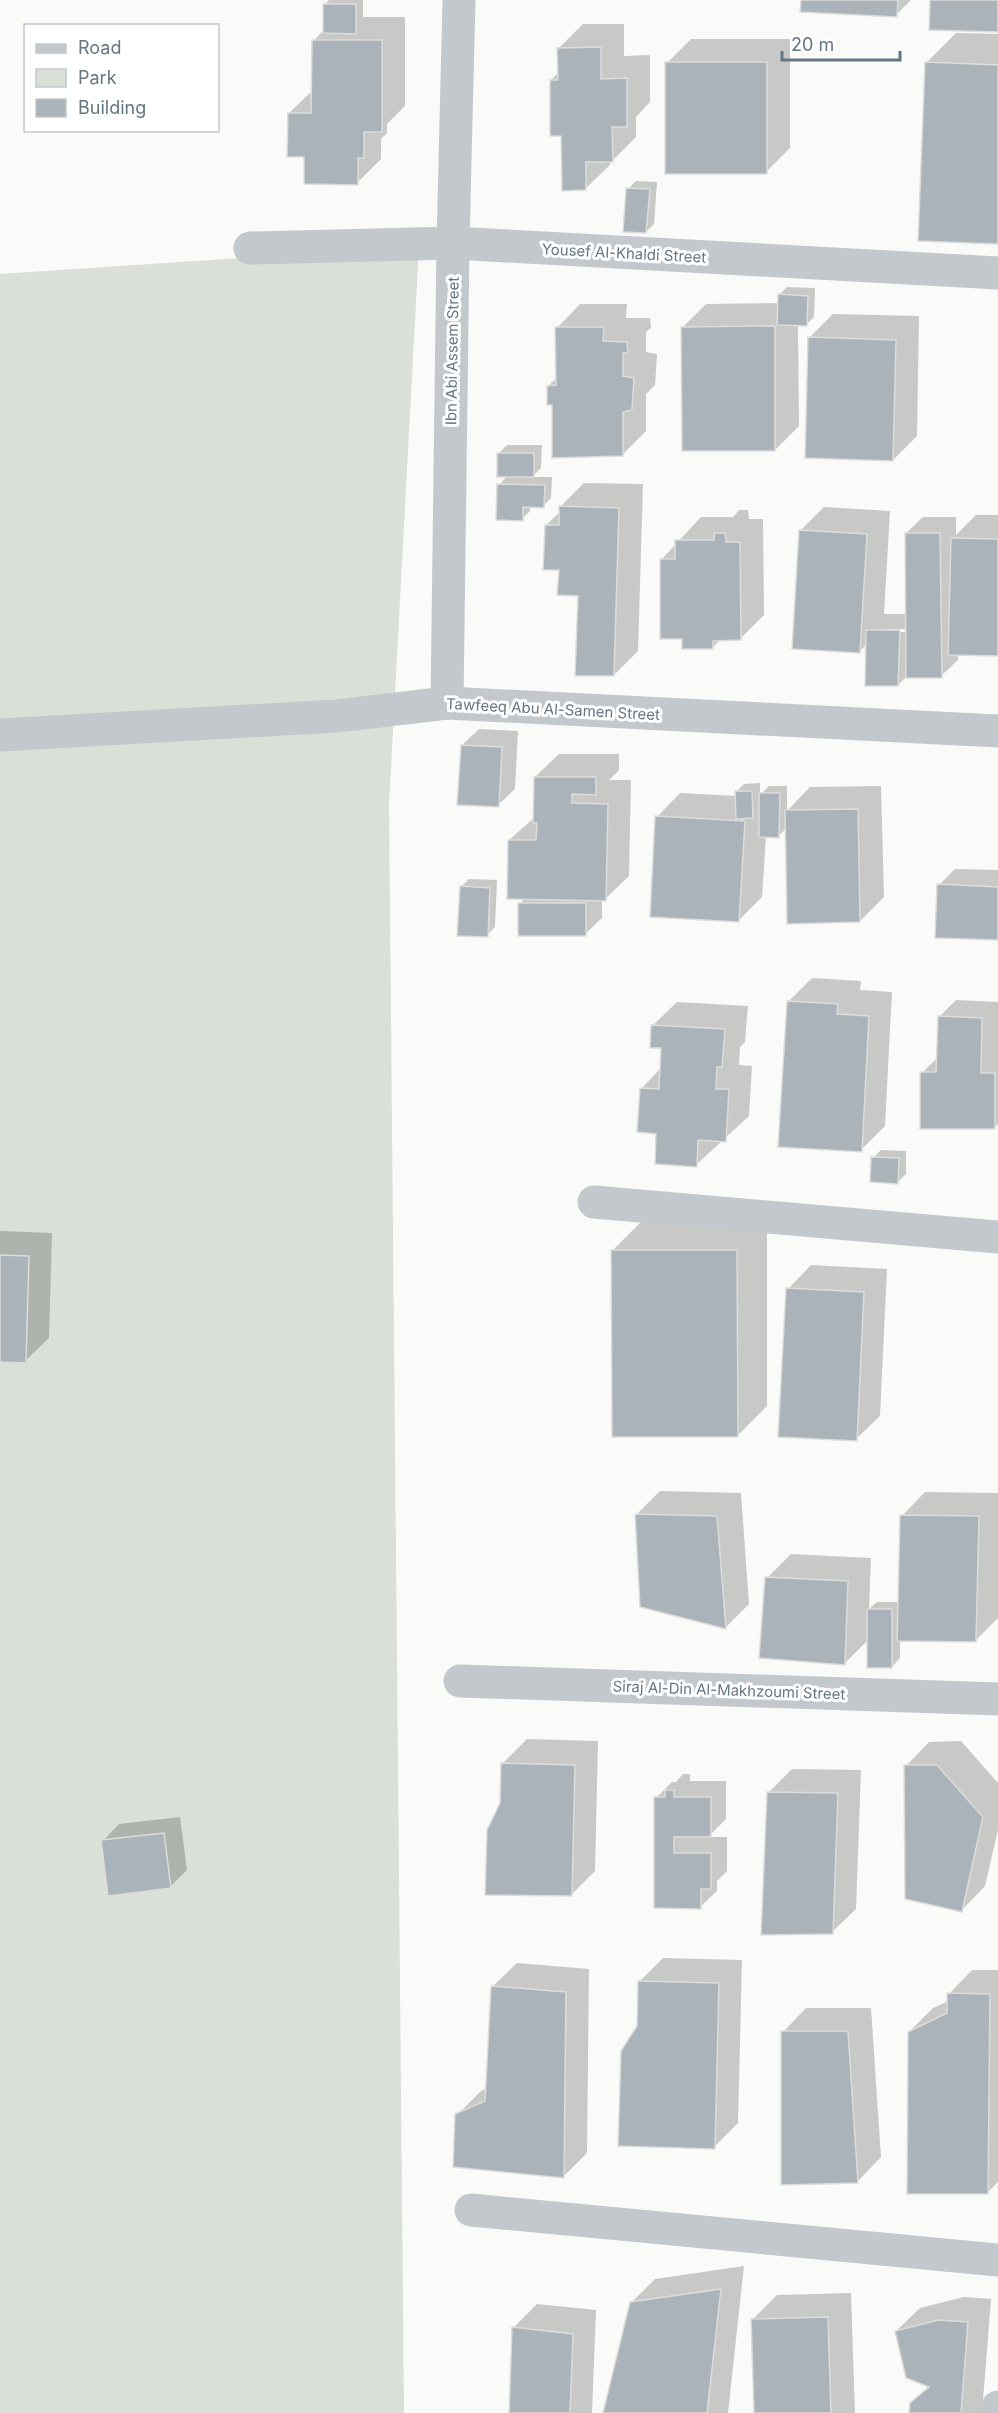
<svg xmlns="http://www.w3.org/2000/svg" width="998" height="2413" font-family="Inter,sans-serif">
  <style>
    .green { fill: #dadfd7 }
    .shadow { fill: #0003; fill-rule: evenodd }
    .building { fill: #aab3b9; stroke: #dcdcda; stroke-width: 1.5 }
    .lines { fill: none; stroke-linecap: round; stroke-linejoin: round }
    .street { stroke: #c3c8cc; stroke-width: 33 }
    .labels { text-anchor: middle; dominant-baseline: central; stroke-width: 6; stroke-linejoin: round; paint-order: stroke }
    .street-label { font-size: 15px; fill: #657683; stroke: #fff }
  </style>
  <rect width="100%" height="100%" fill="#fafaf8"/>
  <path class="green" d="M419 246 389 805 404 2413H0V274Z"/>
  <g class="shadow">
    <path d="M329 0H363V17H405V106L387 124V133L381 139V159L357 183 305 156 289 113 313 90V41L324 30 325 4Z"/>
    <path d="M802 0H911L896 15Z"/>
    <path d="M583 24H624V56L650 55V102L636 117V137L612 161H610V165L586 188 563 135 551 80 559 72V48Z"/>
    <path d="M956 33 998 34V243L926 63Z"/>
    <path d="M691 39H790V148L766 172 667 63Z"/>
    <path d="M636 181 657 182 654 224 646 232 628 189Z"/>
    <path d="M787 287 815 288 814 317 806 325H798L799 426 775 450 682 328 706 304 779 303V295Z"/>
    <path d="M580 304H627L626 318H650L651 328 646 332V352L657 354 655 385 646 394V431L622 455 553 403 548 386 558 377 557 328Z"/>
    <path d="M833 314 919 316 917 436 893 460 809 338Z"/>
    <path d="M507 445H542L541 468 532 477H552L551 498 543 506H530V511L522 519 499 485 508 475 499 453Z"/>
    <path d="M584 483 643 484 638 651 614 675 580 594 560 568 546 525 561 511V506Z"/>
    <path d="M824 507 890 511 884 614H907L906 533 923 517H956V535L976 515H998V654L958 653V660L941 676 906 677 898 685 867 644 859 652 800 531ZM883 629H908V632H880Z"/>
    <path d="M739 510H748L749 519H763L764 615 740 639H721L713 647 684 637 661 560 701 517H733Z"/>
    <path d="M479 729 518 731 515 789 498 805 462 745Z"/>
    <path d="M559 754H619V770L609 780H631L629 876 605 899H602V918L585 934 519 904 526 898 509 840 535 817V777Z"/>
    <path d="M760 783V795L769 786H787V811L810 787 881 786 884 897 860 921 787 828 778 836H766L762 897 739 920 657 817 680 793 736 796V792L744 784Z"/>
    <path d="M955 869 998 870V938L939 885Z"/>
    <path d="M469 879 497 880 495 927 487 935 461 887Z"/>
    <path d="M812 978 861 981 860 990 892 992 885 1126 861 1150 788 1002Z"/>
    <path d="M956 1000 998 1002V1124L994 1128 922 1073 938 1057 939 1017Z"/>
    <path d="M677 1002 748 1006 745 1042 740 1047 739 1065 752 1066 749 1116 696 1165 658 1132 641 1089 661 1068 662 1047 653 1025Z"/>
    <path d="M881 1150 906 1151V1174L898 1182 873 1158Z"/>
    <path d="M642 1221H767V1406L737 1436 612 1251Z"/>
    <path d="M0 1231 52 1233 49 1338 25 1361H0Z"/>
    <path d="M811 1265 887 1269 880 1416 856 1439 788 1289Z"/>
    <path d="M660 1491 741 1493 749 1604 725 1628 636 1515Z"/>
    <path d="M925 1492 998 1493V1618L976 1640 900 1639V1658L892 1667 869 1639 844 1664 767 1578 791 1554 871 1558 869 1609 877 1602H900L902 1516Z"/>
    <path d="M527 1739 598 1741 595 1871 571 1895 502 1803 503 1763Z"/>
    <path d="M961 1741 998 1783V1830L985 1886 962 1910 906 1766 929 1742Z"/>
    <path d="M792 1769 861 1770 856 1909 832 1932 768 1793Z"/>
    <path d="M683 1774H690V1781H726V1819L708 1837H727V1871L717 1881V1891L700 1907H655L656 1798 672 1782H676Z"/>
    <path d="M180 1817 187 1870 170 1887 103 1841 119 1824Z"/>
    <path d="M663 1958 742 1960 738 2123 714 2147 638 2027 639 1982Z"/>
    <path d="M517 1963 589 1969 587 2153 564 2176 457 2115 481 2091 487 2088 493 1986Z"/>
    <path d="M972 1970H998V2182L987 2193 909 2032 933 2008 949 2001V1994Z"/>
    <path d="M806 2008H871L881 2157 858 2181 783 2032Z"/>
    <path d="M744 2266 728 2413H605L631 2303 655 2279Z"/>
    <path d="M851 2293 855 2413H756L753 2319 777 2295Z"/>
    <path d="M964 2297 991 2299 982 2413H910L911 2404 929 2386 896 2331 920 2308Z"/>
    <path d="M537 2304 596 2310 592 2413H511L513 2328Z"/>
  </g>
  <g class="building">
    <path d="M801 0H898L897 17 800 12Z"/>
    <path d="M930 0H998V32L929 30Z"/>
    <path d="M323 4H356V34L323 33Z"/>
    <path d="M312 40H382V132H364V158H358V185L304 184V157H287L288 113H311Z"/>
    <path d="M601 47V79L627 78V127H612L613 162H586V190L562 191 561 136H550V80H558L557 48Z"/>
    <rect x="665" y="62" width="102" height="112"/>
    <path d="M925 62 998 65V244L918 241Z"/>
    <path d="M626 188 650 189 646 233 623 232Z"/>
    <path d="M778 294 808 296 807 326 777 325Z"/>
    <path d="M775 326V451H682L681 327Z"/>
    <path d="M555 327H604L603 341 627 342 628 353H623V376L634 378 632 410 623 412V456L552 458V405H547V386L556 385Z"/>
    <path d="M808 337 896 340 893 461 805 458Z"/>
    <rect x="497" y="453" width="37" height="24"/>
    <path d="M497 484 545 485 544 508 523 507V521L496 520Z"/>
    <path d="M559 506 619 508 614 676H575L578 596 557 595 559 570H543L545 525H559Z"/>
    <path d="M799 530 867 534 860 653 792 649Z"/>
    <path d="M714 533H725L726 542H740L741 640 713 641V649H682V639H660V559H675V540H714Z"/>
    <path d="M905 533H940L942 678H906Z"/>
    <path d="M951 538 998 539V656L948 655Z"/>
    <path d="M866 630H900L898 686H865Z"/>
    <path d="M461 745 502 747 499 807 457 805Z"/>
    <path d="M534 777H596V795L572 794V803L608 804 606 901 507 899 508 840H536L537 823H533Z"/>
    <path d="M735 791H752L753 818 736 819Z"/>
    <path d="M759 793H780L779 838 759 837Z"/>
    <path d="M858 809 860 922 787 924 785 810Z"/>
    <path d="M655 816 745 821 739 922 650 917Z"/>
    <path d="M937 884 998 887V940L935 938Z"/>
    <path d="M460 886 490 888 488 937 457 936Z"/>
    <rect x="518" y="903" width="68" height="33"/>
    <path d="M787 1001 838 1004 837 1014 869 1016 862 1152 778 1147Z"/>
    <path d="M938 1016 982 1018 981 1073H995V1129H920V1072H936Z"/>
    <path d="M651 1025 725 1029 722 1067H717L716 1089H729L726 1142 698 1140 697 1167 655 1164 656 1134 637 1132 640 1088 659 1089 661 1048H650Z"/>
    <path d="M871 1157 899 1158 898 1184 870 1182Z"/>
    <path d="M611 1250H737L738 1437H612Z"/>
    <path d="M0 1255 29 1256 26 1363 0 1362Z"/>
    <path d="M786 1288 864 1292 857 1441 778 1437Z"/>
    <path d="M635 1514 717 1516 726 1629 640 1607Z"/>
    <path d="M900 1515 979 1516 976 1642 897 1641Z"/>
    <path d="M765 1577 848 1581 845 1665 759 1658Z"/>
    <rect x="867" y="1609" width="25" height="59"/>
    <path d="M501 1763 575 1765 572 1896 485 1895 487 1830 500 1803Z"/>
    <path d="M904 1765H937L983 1817 962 1912 905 1899Z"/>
    <path d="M665 1790H674V1797H711V1837H674V1853H711V1889H701V1909L654 1908V1797H665Z"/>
    <path d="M767 1792 838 1793 833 1934 761 1935Z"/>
    <path d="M164 1833 171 1888 108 1896 101 1840Z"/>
    <path d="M638 1981 719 1983 715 2149 618 2146 621 2051 637 2026Z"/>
    <path d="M491 1986 566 1992 564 2178 453 2167 455 2114 485 2101Z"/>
    <path d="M947 1993 990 1994 988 2194H907L908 2032 947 2013Z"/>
    <path d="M781 2031H848L858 2183 781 2185Z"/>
    <path d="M721 2289 707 2413H603L630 2302Z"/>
    <path d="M828 2317 831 2413H754L751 2319Z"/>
    <path d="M939 2320 968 2322 961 2413H909L910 2403 929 2387 906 2378 895 2331Z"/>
    <path d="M512 2327 573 2334 570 2413H509Z"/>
  </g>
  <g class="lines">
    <g class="street">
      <path d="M250 248 453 243 998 273"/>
      <path d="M447 703 453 243 459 0"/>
      <path d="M0 735 337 716 447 703 998 731"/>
      <path d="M594 1202 998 1237"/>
      <path d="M460 1681 998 1699"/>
      <path d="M471 2210 998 2260"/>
      <path d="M997 2413 998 2407"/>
    </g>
  </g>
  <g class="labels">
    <g class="street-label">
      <text transform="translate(624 253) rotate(3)">Yousef Al-Khaldi Street</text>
      <text transform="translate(452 351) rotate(-89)">Ibn Abi Assem Street</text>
      <text transform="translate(553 709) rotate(3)">Tawfeeq Abu Al-Samen Street</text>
      <text transform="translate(729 1690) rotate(2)">Siraj Al-Din Al-Makhzoumi Street</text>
    </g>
  </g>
  <rect x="24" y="24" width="195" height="108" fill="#ffffff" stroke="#c1c8cd" stroke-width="1.5"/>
  <rect x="36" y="44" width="30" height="9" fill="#c3c8cc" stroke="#c1c8cd" stroke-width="1.5"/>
  <text x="78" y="54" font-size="18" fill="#657683">Road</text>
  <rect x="36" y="69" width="30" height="18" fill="#dadfd7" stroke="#c1c8cd" stroke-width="1.5"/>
  <text x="78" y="84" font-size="18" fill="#657683">Park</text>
  <rect x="36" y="99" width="30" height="18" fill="#aab3b9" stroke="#c1c8cd" stroke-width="1.5"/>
  <text x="78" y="114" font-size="18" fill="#657683">Building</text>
  <path d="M782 51v9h118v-9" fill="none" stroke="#657683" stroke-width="3"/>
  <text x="791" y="51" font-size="18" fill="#657683" stroke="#ffffff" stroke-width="4.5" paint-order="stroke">20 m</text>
</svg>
